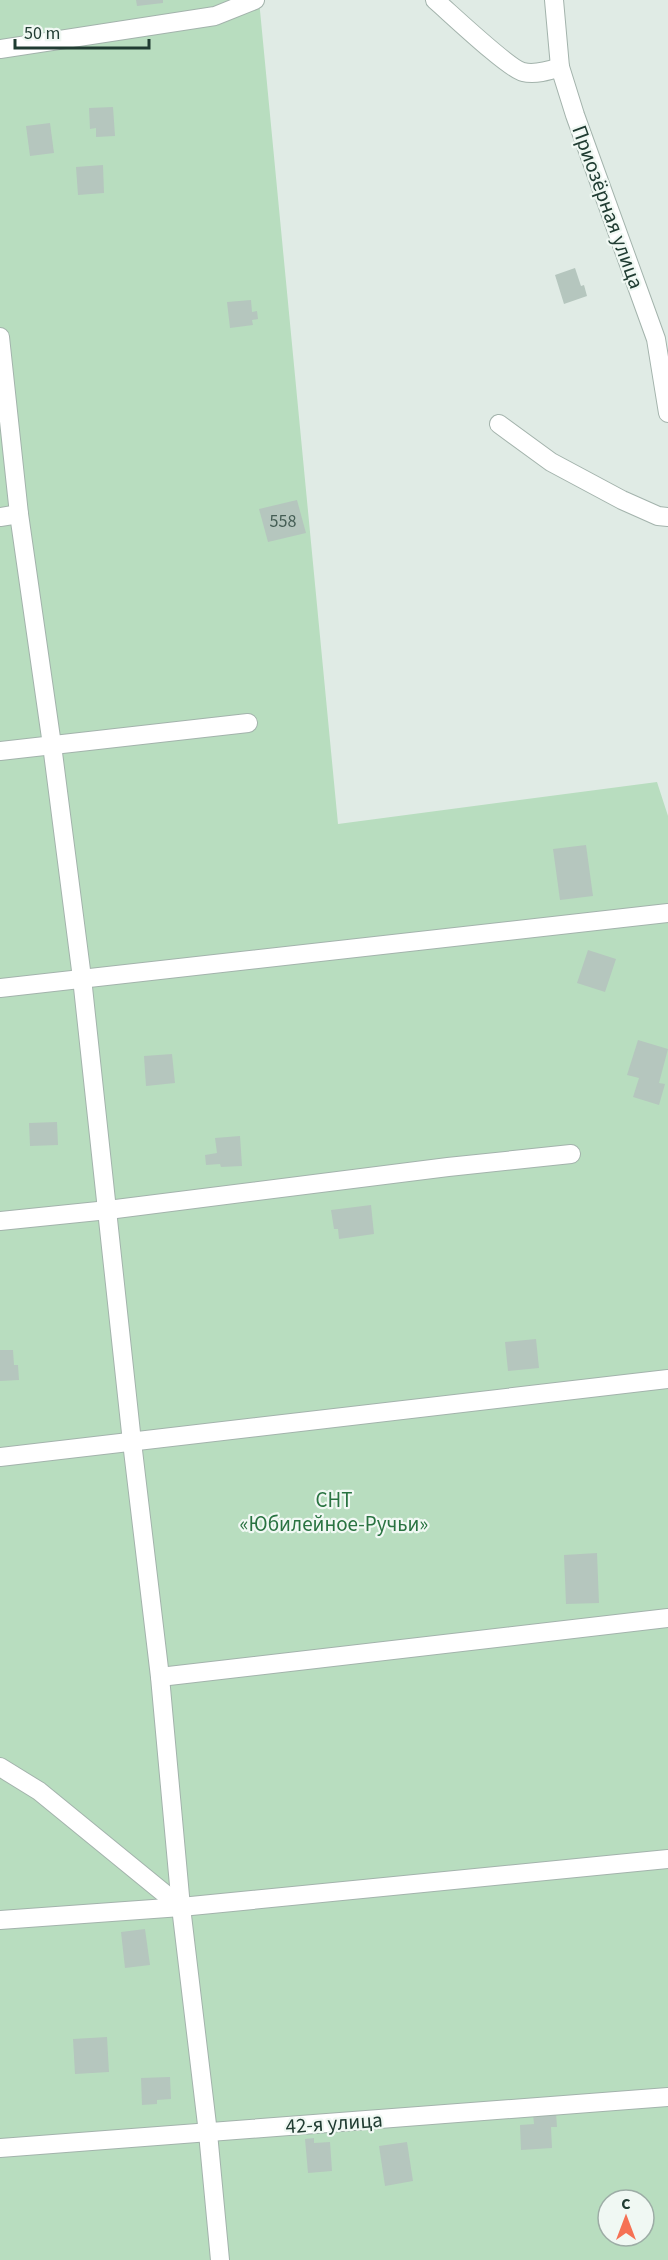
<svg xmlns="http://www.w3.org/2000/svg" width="668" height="2260" font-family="'Source Sans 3',sans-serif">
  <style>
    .green { fill: #b8ddbf; fill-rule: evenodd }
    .building { fill: #b5c6be }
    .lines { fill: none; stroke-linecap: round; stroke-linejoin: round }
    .minor-casing { stroke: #a3b3ac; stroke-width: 20 }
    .minor { stroke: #fff; stroke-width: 18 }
    .labels { text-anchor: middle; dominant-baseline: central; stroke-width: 4.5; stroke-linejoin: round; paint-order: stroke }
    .number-label { font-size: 18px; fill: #455e55 }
    .street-label { font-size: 21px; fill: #203c32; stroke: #f0f8f3 }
    .park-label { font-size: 21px; fill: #297341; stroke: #f0f8f3 }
  </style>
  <rect width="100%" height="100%" fill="#e0ebe5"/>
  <path class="green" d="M0 0H259L338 824 657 782 668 816V2260H0ZM608 2200H644V2236H608Z"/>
  <g class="building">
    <path d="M136 0H163V3L137 6Z"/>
    <path d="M113 107 115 136 96 137V128L90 129 89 108Z"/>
    <path d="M50 123 54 153 30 156 26 126Z"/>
    <path d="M103 165 104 193 78 195 76 167Z"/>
    <path d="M575 268 581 286 584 285 587 296 564 304 555 275Z"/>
    <path d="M251 300 252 312 257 311 258 319 252 320 253 325 230 328 227 302Z"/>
    <path d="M297 500 306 533 268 542 259 509Z"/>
    <path d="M586 845 593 896 560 900 553 849Z"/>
    <path d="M588 950 616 959 605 992 577 983Z"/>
    <path d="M638 1040 668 1049 659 1083 665 1084 659 1105 633 1097 639 1078 627 1075Z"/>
    <path d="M172 1054 175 1083 146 1086 144 1056Z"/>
    <path d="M57 1122 58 1145 30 1146 29 1123Z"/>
    <path d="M240 1136 242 1166 221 1167 220 1164 206 1165 205 1155 217 1153 215 1138Z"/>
    <path d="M371 1205 374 1234 339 1239 338 1229H334L331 1210Z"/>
    <path d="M536 1339 539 1368 508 1371 505 1342Z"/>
    <path d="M0 1350H13L14 1365H18L19 1380 0 1381Z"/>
    <path d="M597 1553 599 1603 566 1604 564 1555Z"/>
    <path d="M145 1929 150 1965 125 1968 121 1932Z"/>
    <path d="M107 2037 109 2072 75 2074 73 2039Z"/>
    <path d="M170 2077 171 2099 157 2100V2104L142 2105 141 2078Z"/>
    <path d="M556 2113 557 2127H551L552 2148 521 2150 520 2125 534 2124 533 2114Z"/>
    <path d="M314 2138V2143L330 2142 332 2171 308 2173 305 2139Z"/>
    <path d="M407 2142 413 2181 385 2186 379 2146Z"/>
  </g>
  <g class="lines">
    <defs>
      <g id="minor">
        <path d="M435 0C450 13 509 69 523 72 535 75 548 71 560 67"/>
        <path d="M554 0 560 67 575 115 656 339 668 413"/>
        <path d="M0 49 215 16 255 0"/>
        <path d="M0 337 19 514 52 745 82 978 132 1442 160 1677 181 1907 208 2133 220 2260"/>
        <path d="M499 424 551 462 622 500 658 516 668 517"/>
        <path d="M0 517 19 514"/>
        <path d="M0 751 248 723"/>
        <path d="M0 988 668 913"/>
        <path d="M0 1221 108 1210 448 1167 571 1154"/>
        <path d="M0 1457 668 1379"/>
        <path d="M160 1677 668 1618"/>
        <path d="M0 1767 39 1791 181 1907"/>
        <path d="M0 1920 181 1907 668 1859"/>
        <path d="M0 2148 668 2097"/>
      </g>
    </defs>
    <use href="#minor" class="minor-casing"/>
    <use href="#minor" class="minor"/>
  </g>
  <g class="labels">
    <g class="number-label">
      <text x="283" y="521">558</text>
    </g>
    <g class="street-label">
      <text transform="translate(608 207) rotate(70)">Приозёрная улица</text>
      <text transform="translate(334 2123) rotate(-4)">42-я улица</text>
    </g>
    <g class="park-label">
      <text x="334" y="1500">СНТ<tspan x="334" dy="24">«Юбилейное-Ручьи»</tspan></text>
    </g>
  </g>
  <g transform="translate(626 2218)"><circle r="28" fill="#f0f8f3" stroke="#9dada6" stroke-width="1.5"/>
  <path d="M0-4.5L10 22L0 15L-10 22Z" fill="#f57154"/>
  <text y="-9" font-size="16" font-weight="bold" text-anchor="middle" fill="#203c32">С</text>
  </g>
  <path d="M15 39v9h134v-9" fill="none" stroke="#203c32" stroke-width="3"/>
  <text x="24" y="39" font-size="18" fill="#203c32" stroke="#f0f8f3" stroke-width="4.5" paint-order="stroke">50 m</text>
</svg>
